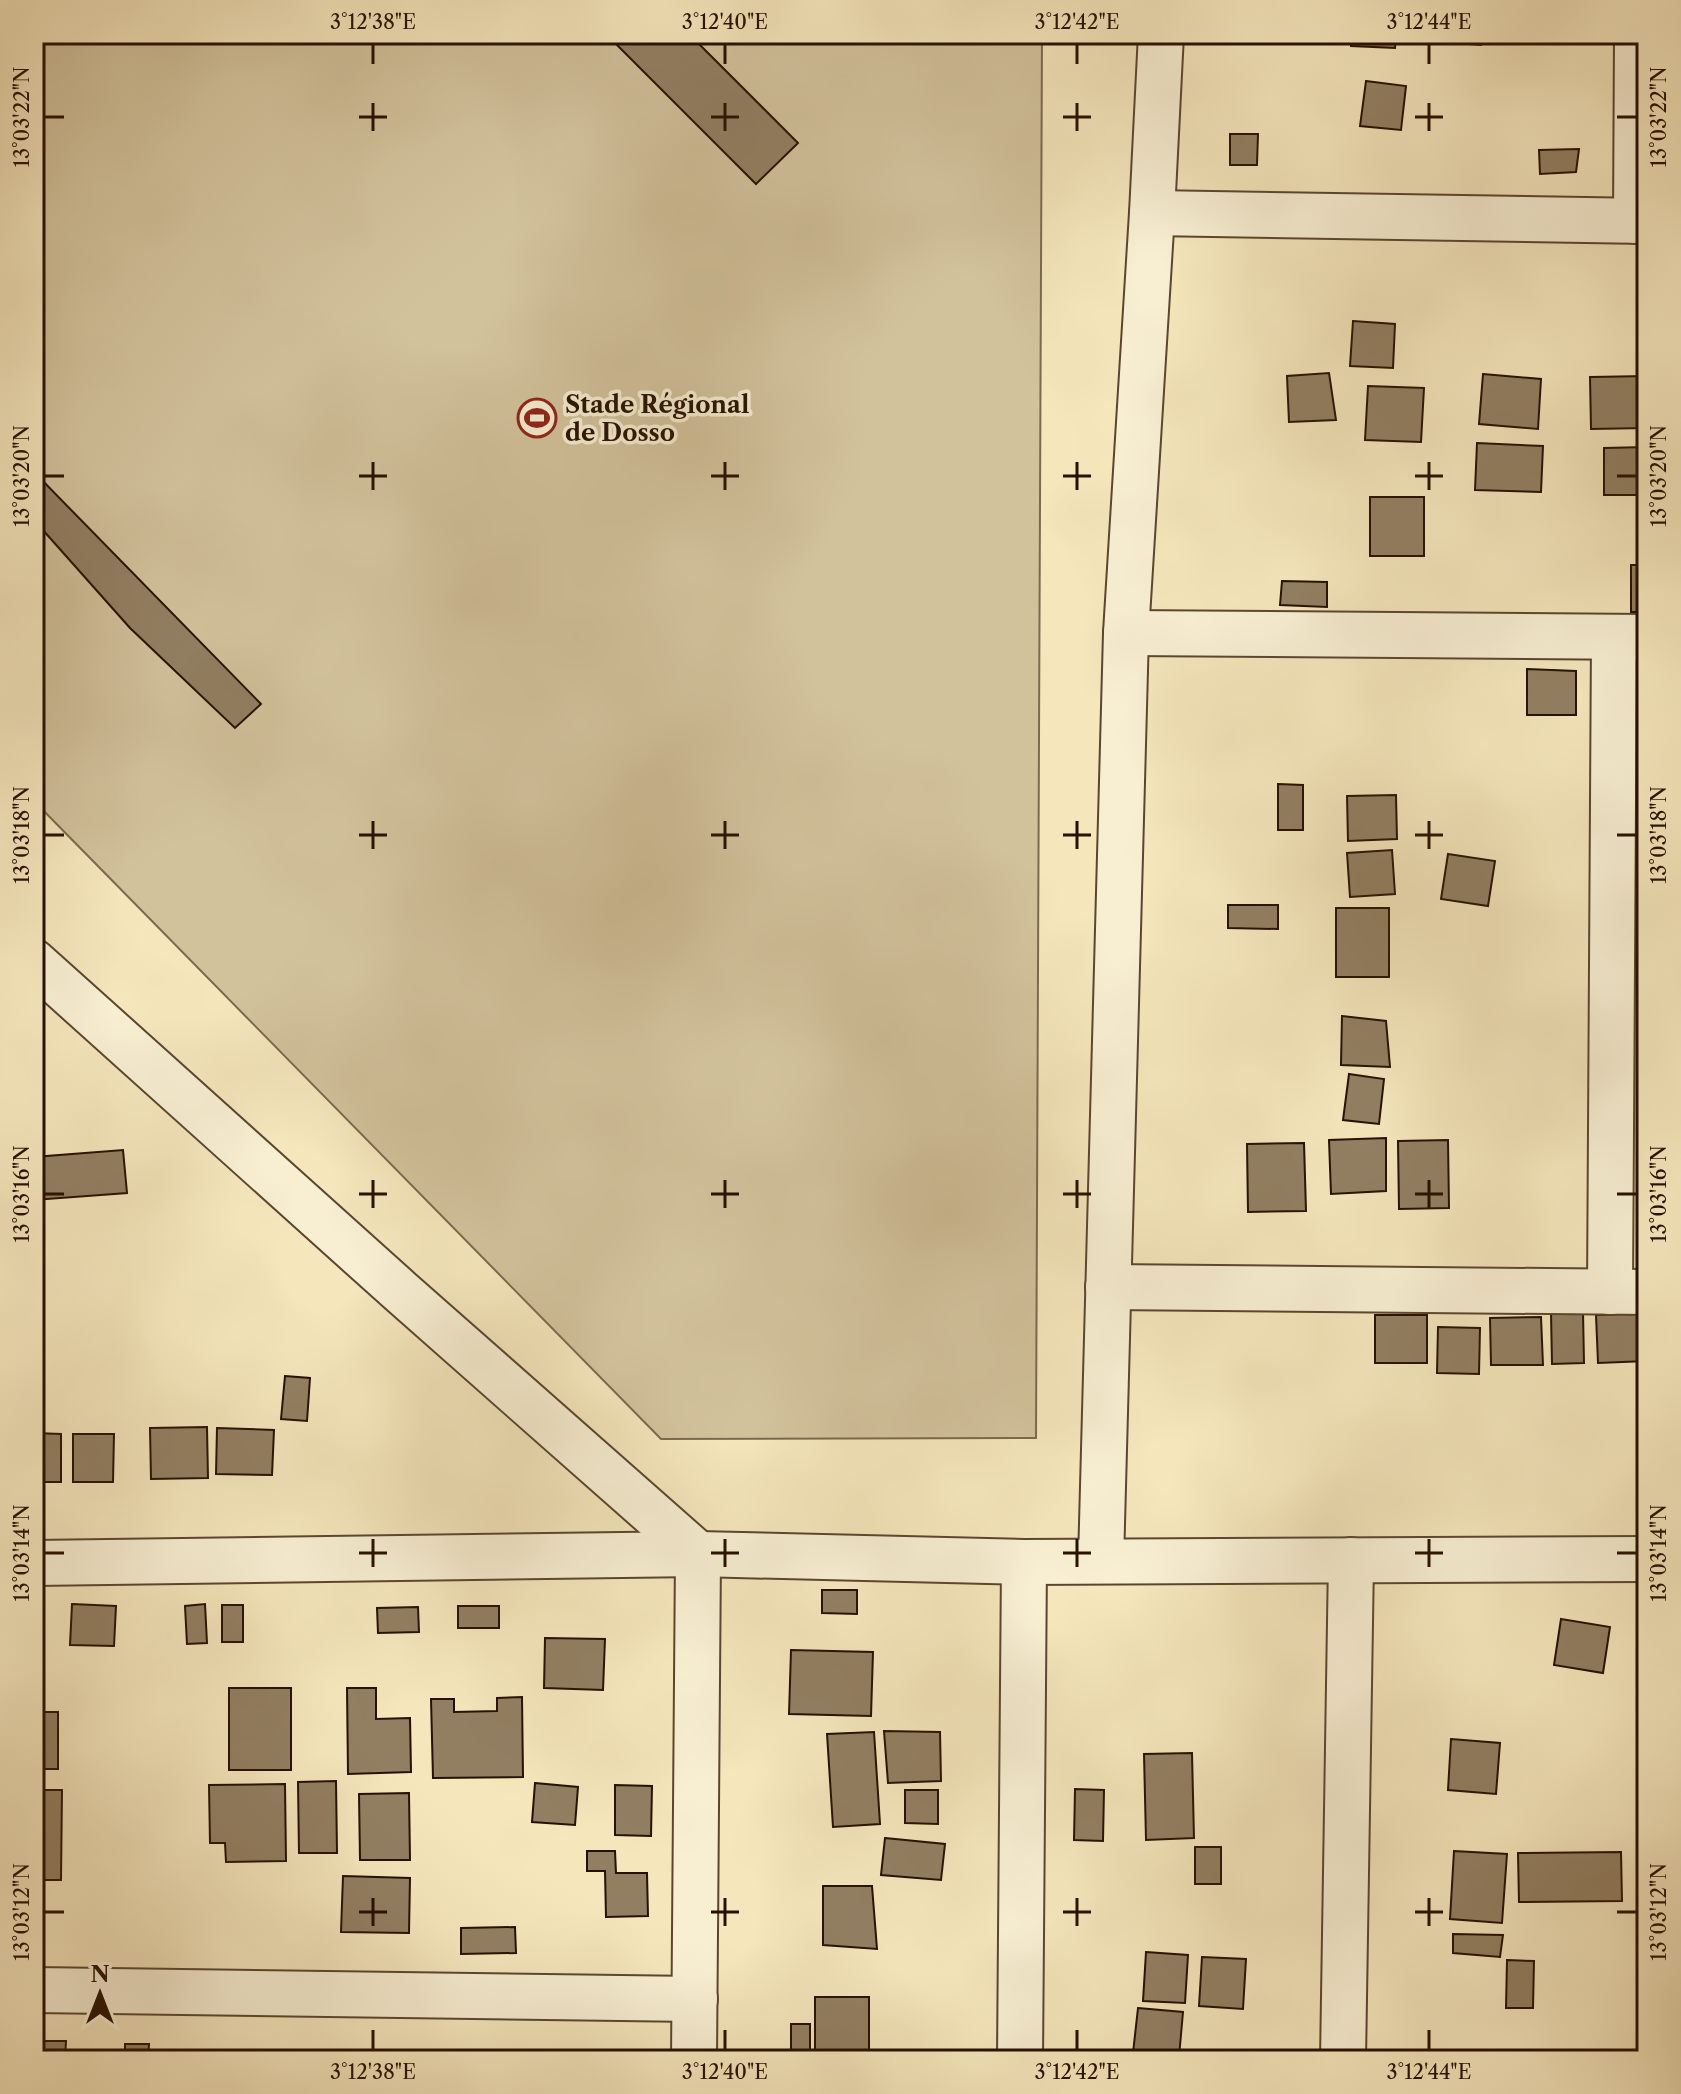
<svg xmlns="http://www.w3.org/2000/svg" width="1681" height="2094" font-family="'Libre Caslon Text',serif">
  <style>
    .green { fill: #d2c29c; stroke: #7c694e; stroke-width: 2 }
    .building { fill: #927f62; stroke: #261000; stroke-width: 2 }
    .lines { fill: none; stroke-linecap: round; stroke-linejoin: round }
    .minor-casing { stroke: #5a462f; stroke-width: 48 }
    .minor { stroke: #f8efd3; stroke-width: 44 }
    .ticks { fill: none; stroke: #261000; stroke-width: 3 }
    .labels { text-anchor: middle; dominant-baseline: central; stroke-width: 7; stroke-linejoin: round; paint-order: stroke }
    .poi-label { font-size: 24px; font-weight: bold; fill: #261000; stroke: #f8efd3; text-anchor: start }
    .neatline { fill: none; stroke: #261000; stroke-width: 3 }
    .ticks-label { font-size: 20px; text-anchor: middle; fill: #261000 }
  </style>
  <rect width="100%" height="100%" fill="#f5e6bc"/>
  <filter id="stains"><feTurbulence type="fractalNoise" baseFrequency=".0025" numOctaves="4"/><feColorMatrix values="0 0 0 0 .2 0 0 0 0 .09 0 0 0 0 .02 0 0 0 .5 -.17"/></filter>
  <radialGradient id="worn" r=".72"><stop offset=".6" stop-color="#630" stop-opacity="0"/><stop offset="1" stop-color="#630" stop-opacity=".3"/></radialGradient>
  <path class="green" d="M34 34H1042L1036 1438 661 1439 34 801Z"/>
  <g class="building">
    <path d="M606 34H689L798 143 756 184Z"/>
    <path d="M1351 34H1396L1395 48 1351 46Z"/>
    <path d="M1417 34H1481V45L1417 40Z"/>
    <path d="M1366 81 1406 86 1401 130 1360 126Z"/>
    <path d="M1230 134H1258L1257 165H1230Z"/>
    <path d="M1579 149 1576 172 1540 174 1539 150Z"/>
    <path d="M1353 321 1395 324 1393 368 1350 366Z"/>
    <path d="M1329 373 1336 420 1289 422 1287 376Z"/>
    <path d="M1483 374 1541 379 1538 429 1479 424Z"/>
    <path d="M1647 376V428L1591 429 1590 377Z"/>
    <path d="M1368 386 1424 388 1421 442 1365 440Z"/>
    <path d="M1477 443 1543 446 1541 492 1475 490Z"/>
    <path d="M1647 447V495H1604V448Z"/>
    <path d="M34 472 261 704 235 728 130 628 34 520Z"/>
    <rect x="1370" y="497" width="54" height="59"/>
    <rect x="1631" y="565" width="16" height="47"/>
    <path d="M1282 581 1327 582V607L1280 605Z"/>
    <path d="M1527 669 1576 671V715H1527Z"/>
    <path d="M1278 784 1303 785V830H1278Z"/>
    <path d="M1396 795 1397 839 1348 841 1347 796Z"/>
    <path d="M1392 850 1395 894 1350 897 1347 853Z"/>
    <path d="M1448 854 1495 861 1488 906 1441 899Z"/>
    <path d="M1228 905H1278V929L1228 928Z"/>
    <rect x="1336" y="908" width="53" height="69"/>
    <path d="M1342 1016 1386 1021 1390 1067 1341 1065Z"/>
    <path d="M1349 1074 1384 1079 1379 1124 1343 1120Z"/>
    <path d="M1386 1138V1191L1331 1194 1329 1140Z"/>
    <path d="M1448 1140 1449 1208 1399 1209 1398 1141Z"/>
    <path d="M1304 1143 1306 1211 1248 1212 1247 1144Z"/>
    <path d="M123 1150 127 1193 34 1200V1157Z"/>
    <path d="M1583 1312 1584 1363 1552 1364 1551 1313Z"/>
    <path d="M1647 1313V1361L1598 1363 1596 1315Z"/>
    <rect x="1375" y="1315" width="52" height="48"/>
    <path d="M1541 1317 1543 1365H1491L1490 1318Z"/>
    <path d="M1438 1327 1480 1328 1479 1374 1437 1373Z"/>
    <path d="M285 1376 310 1378 307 1421 281 1419Z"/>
    <path d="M207 1427 208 1478 151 1479 150 1428Z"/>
    <path d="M217 1428 274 1430 272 1475 216 1474Z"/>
    <path d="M34 1433 61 1434V1482H34Z"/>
    <path d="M73 1434H114L113 1482H73Z"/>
    <path d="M822 1590H857V1614L822 1613Z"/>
    <path d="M72 1604 116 1606 114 1646 70 1645Z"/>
    <path d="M205 1604 207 1643 187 1644 185 1606Z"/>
    <rect x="222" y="1605" width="21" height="37"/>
    <rect x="458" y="1606" width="41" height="22"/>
    <path d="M418 1607 419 1632 378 1633 377 1608Z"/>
    <path d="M1561 1619 1610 1627 1603 1673 1554 1665Z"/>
    <path d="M545 1638 605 1639 603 1690 544 1688Z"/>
    <path d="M791 1650 873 1652 871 1716 789 1714Z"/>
    <rect x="229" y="1688" width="62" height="82"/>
    <path d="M347 1688H376V1719L410 1718 411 1772 348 1774Z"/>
    <path d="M522 1697 523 1777 433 1778 431 1699H454V1712L497 1711V1698Z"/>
    <rect x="34" y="1712" width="24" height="57"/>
    <path d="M884 1731 940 1732 941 1781 888 1783Z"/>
    <path d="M874 1732 880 1824 833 1827 827 1734Z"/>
    <path d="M1451 1739 1500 1743 1496 1794 1448 1790Z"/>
    <path d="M1192 1753 1194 1838 1146 1840 1144 1754Z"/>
    <path d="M336 1781 337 1853H299L298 1782Z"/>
    <path d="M535 1783 578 1787 575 1825 532 1822Z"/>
    <path d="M285 1784 286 1861 226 1862 225 1843H210L209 1785Z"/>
    <path d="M615 1785 652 1786 651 1836 615 1835Z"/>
    <path d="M1075 1789 1104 1790 1103 1841 1074 1840Z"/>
    <path d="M34 1790H62L61 1880H34Z"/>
    <path d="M905 1790H938V1824L905 1823Z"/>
    <path d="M409 1793 410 1860H360L359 1794Z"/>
    <path d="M885 1838 945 1844 941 1880 881 1875Z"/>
    <rect x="1195" y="1847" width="26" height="37"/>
    <path d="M587 1851H615L616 1873H647L648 1916 606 1917 605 1871H587Z"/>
    <path d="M1454 1851 1507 1854 1502 1923 1450 1919Z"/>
    <path d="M1621 1852 1622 1901 1519 1902 1518 1853Z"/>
    <path d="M343 1876 410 1878 409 1933 341 1932Z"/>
    <path d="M823 1886H872L877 1949 823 1945Z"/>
    <path d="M515 1927 516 1953 461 1954V1928Z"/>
    <path d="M1453 1934 1503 1935 1500 1957 1453 1953Z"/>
    <path d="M1146 1952 1188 1955 1185 2003 1143 2001Z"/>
    <path d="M1202 1957 1246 1959 1243 2009 1199 2006Z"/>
    <path d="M1507 1960 1534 1961 1533 2008H1506Z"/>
    <rect x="815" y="1997" width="54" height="55"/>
    <path d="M1138 2008 1183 2012 1179 2057 1133 2053Z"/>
    <path d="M791 2024H810V2053L791 2052Z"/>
    <path d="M34 2041H66L65 2060H34Z"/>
    <path d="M125 2044H149L148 2060H125Z"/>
  </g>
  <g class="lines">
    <defs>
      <g id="minor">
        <path d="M1152 213 1647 221"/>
        <path d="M1636 221 1637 34"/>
        <path d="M1126 633 1647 637"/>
        <path d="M34 962 400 1291 698 1554 694 2060"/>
        <path d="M1108 1287 1647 1292"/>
        <path d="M1610 1292 1614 637"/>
        <path d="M1101 1561 1126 633 1152 213 1161 34"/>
        <path d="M34 1563 698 1554 1024 1562 1647 1559"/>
        <path d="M34 1990 695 1999"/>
        <path d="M1020 2060 1024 1562"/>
        <path d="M1343 2060 1351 1560"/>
      </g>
    </defs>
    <use href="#minor" class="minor-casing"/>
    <use href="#minor" class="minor"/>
  </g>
  <path class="ticks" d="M373 44V64M725 44V64M1077 44V64M1429 44V64M373 103V131M725 103V131M1077 103V131M1429 103V131M44 117H64M359 117H387M711 117H739M1063 117H1091M1415 117H1443M1617 117H1637M373 462V490M725 462V490M1077 462V490M1429 462V490M44 476H64M359 476H387M711 476H739M1063 476H1091M1415 476H1443M1617 476H1637M373 821V849M725 821V849M1077 821V849M1429 821V849M44 835H64M359 835H387M711 835H739M1063 835H1091M1415 835H1443M1617 835H1637M373 1180V1208M725 1180V1208M1077 1180V1208M1429 1180V1208M44 1194H64M359 1194H387M711 1194H739M1063 1194H1091M1415 1194H1443M1617 1194H1637M373 1539V1567M725 1539V1567M1077 1539V1567M1429 1539V1567M44 1553H64M359 1553H387M711 1553H739M1063 1553H1091M1415 1553H1443M1617 1553H1637M373 1898V1926M725 1898V1926M1077 1898V1926M1429 1898V1926M44 1912H64M359 1912H387M711 1912H739M1063 1912H1091M1415 1912H1443M1617 1912H1637M373 2030V2050M725 2030V2050M1077 2030V2050M1429 2030V2050"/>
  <defs>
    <symbol id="stadium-ring" viewBox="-11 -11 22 22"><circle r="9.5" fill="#f8efd3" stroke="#8f2418" stroke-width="1.5"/><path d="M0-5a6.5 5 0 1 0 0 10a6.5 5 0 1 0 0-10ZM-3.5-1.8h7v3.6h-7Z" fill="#8f2418"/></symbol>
  </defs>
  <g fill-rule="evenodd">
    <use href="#stadium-ring" x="515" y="396" width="44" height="44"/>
  </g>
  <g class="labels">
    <g class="poi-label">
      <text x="565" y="404">Stade Régional<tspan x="565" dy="28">de Dosso</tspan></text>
    </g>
  </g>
  <rect width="1681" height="2094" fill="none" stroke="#f5e6bc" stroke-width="88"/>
  <g transform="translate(100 1994)" stroke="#f8efd3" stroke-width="6" paint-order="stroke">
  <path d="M0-6L14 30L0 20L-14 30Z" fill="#261000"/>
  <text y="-12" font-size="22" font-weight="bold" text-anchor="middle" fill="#261000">N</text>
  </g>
  <rect x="44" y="44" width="1593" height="2006" class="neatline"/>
  <g class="ticks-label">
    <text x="373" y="29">3°12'38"E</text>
    <text x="725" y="29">3°12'40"E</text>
    <text x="1077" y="29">3°12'42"E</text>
    <text x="1429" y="29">3°12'44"E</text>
    <text transform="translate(22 117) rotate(-90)" y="7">13°03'22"N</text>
    <text transform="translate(1659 117) rotate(-90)" y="7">13°03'22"N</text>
    <text transform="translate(22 476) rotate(-90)" y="7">13°03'20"N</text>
    <text transform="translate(1659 476) rotate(-90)" y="7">13°03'20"N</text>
    <text transform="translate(22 835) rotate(-90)" y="7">13°03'18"N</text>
    <text transform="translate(1659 835) rotate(-90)" y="7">13°03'18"N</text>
    <text transform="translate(22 1194) rotate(-90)" y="7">13°03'16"N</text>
    <text transform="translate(1659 1194) rotate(-90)" y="7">13°03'16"N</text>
    <text transform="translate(22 1553) rotate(-90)" y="7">13°03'14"N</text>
    <text transform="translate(1659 1553) rotate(-90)" y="7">13°03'14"N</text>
    <text transform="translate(22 1912) rotate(-90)" y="7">13°03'12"N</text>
    <text transform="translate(1659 1912) rotate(-90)" y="7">13°03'12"N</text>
    <text x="373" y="2079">3°12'38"E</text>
    <text x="725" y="2079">3°12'40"E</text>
    <text x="1077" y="2079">3°12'42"E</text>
    <text x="1429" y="2079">3°12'44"E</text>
  </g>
  <rect width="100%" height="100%" filter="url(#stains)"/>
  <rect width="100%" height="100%" fill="url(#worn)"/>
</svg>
